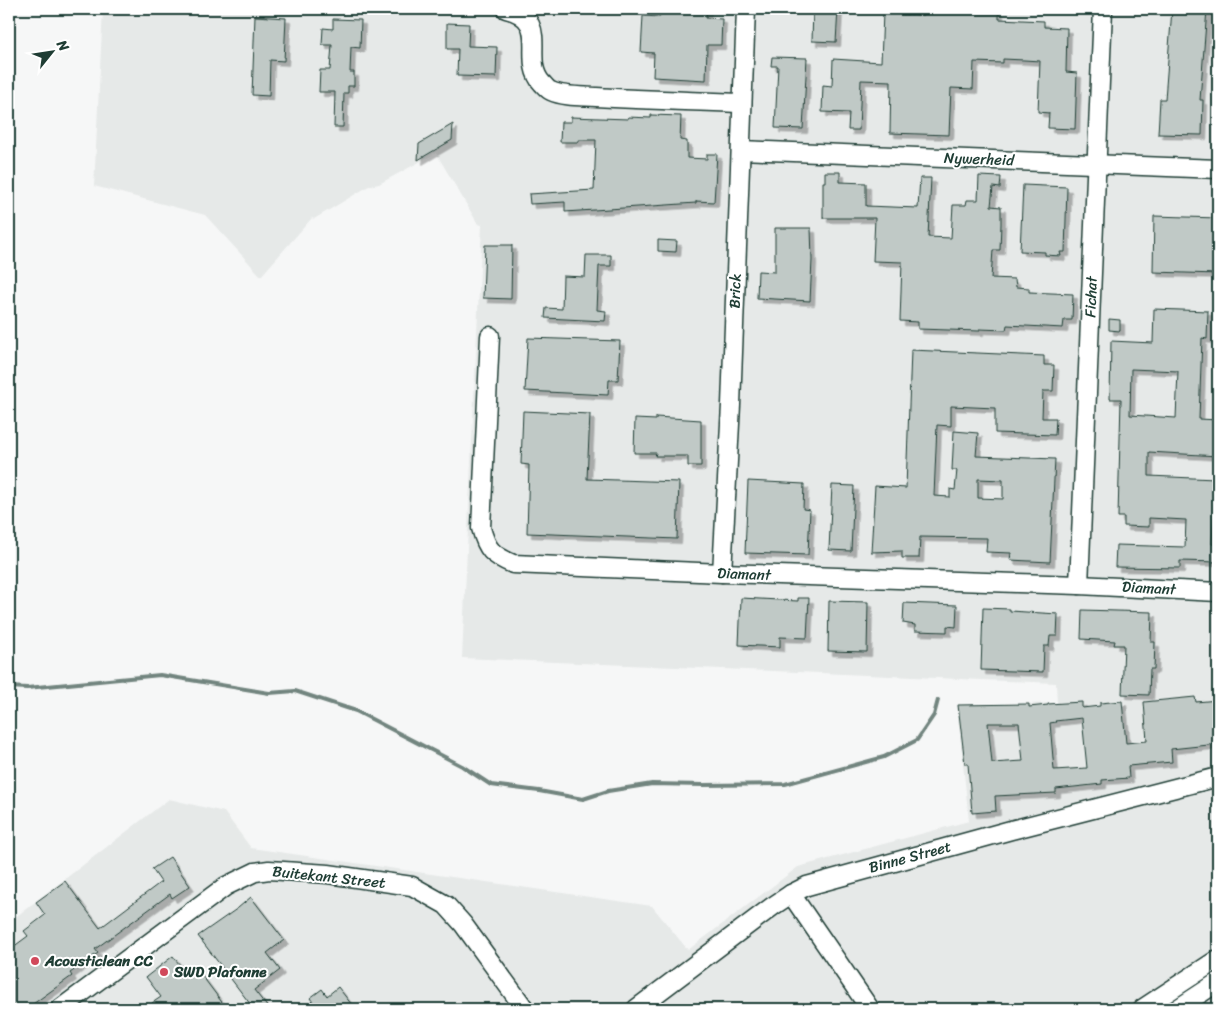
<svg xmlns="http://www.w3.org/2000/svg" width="1227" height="1018" font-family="Sriracha,sans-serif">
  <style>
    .built { fill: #e6e9e8 }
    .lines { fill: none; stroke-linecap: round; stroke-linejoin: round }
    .stream { stroke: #72857f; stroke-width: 4 }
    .building { fill: #c0c9c6; stroke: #1f3d34; fill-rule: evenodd; filter: url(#shadow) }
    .minor-casing { stroke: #1f3d34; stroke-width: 21 }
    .minor { stroke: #fff; stroke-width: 18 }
    .poi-dot { fill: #d1495b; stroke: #fff; stroke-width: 2 }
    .labels { text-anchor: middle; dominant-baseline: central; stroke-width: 4; stroke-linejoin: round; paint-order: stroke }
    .street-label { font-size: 15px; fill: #1f3d34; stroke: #fff }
    .poi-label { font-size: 15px; font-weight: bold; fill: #1f3d34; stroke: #fff; text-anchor: start }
  </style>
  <defs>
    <filter id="shadow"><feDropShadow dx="4.5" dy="4.5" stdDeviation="0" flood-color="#0004"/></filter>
  </defs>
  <rect width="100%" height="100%" fill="#f6f7f7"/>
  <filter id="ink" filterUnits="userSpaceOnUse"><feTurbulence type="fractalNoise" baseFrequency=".02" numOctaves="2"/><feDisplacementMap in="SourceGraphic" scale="10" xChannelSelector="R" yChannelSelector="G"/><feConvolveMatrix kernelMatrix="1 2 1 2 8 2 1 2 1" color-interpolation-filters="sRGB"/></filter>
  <g filter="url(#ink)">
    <path class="built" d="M103 9H1218V1009H9V922L169 799 224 812 251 848 652 906 688 950 798 867 969 821 957 706 1057 703 1056 683 462 658 482 225 478 224 436 153 379 184 369 186 314 219 312 218 261 276 205 215 94 186Z"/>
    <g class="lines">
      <path class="stream" d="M9 687 27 688 160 675 269 693 295 691 356 711 462 766 491 785 539 791 583 799 608 791 652 784 703 785 785 784 884 757 917 740 934 715 938 700"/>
    </g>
    <g class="building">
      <path d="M660 9H707L706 18 722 19 721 45H707L706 80 653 77 654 53 641 52 643 16 660 17Z"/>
      <path d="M813 9H838L836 42 812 41Z"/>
      <path d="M1172 9H1207L1200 100H1203L1202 135 1158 134 1160 99H1165Z"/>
      <path d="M924 10 999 12V19L1044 21V27L1067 28 1066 72 1077 73 1075 129 1048 128 1049 113 1038 112 1040 61 1024 60 1003 59V63L974 62 973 89 951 88 949 135 890 133 891 81 861 80 859 130H848L849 113 822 112 823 85 832 86 833 59 881 62 883 13 924 15Z"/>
      <path d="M255 16 286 18 284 61 270 60 269 96 252 95Z"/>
      <path d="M333 19 361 20 360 48 351 47 350 72H354V86H348V93H344L343 127H334L335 92H319L320 70H330L332 45H322L323 28 333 29Z"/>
      <path d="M447 23 469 24 468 46 497 47 496 77 457 76 458 49H447Z"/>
      <path d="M772 57 807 58 803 129 775 128 778 66H771Z"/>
      <path d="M651 115 681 116 680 140 687 141V158L707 159V154H717L714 202 696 201V203L565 212V202L530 204 529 194 594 190 596 140H578V142H560L561 122H571V117L628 119V117L651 118Z"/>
      <path d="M453 124 452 140 418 160 419 144Z"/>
      <path d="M825 172H840V182L866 183V206L918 208 920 178H931L928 237 951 238 953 205H966L967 200H978L979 176 1001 177 1000 188 993 187 991 206 1001 207V224L1000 250H993L991 278 1015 279 1016 287 1029 288V292L1073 294 1072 320H1064L1063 328 1007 325 1006 330 979 329V331L918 329V322L900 321 902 262 873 261 875 218H823V182H825Z"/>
      <path d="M1023 185 1067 187 1065 252H1060L1061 256 1045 255V252L1020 251Z"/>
      <path d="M1154 216 1218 218V274L1153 272Z"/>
      <path d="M775 228H811L812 260 810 301 757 298 758 271 775 272Z"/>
      <path d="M658 240 677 241 676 252 658 251Z"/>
      <path d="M485 245H512L511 299 483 298Z"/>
      <path d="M586 255H611V266H599L597 310 606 311 605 321 545 318 546 308 562 309 563 276 585 277Z"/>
      <path d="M1154 309 1208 311 1207 339 1202 338 1199 419 1218 420V456L1149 452V476L1215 479 1212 544 1218 545V562L1180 561V568L1115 567 1116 545 1185 547 1186 520 1149 518V527L1124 526V517H1118L1121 399H1110L1111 341 1153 343ZM1131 369 1178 371 1176 418 1130 415Z"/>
      <path d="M1109 319 1120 320V331L1109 330Z"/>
      <path d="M528 338 620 341 618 380H609L608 395 525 391Z"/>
      <path d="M911 350 1044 356V365H1054L1053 391H1043L1042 418H1056L1055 435 995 433V408L951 406V426L937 425 934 496 950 497V489L955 490 957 470H952L954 431 978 433 976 456 1055 459 1050 562 1010 560 1011 553 986 552 987 538 920 537 919 558H902V551L871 552 875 486 906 488ZM978 479 1003 480V499L978 498Z"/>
      <path d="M523 411 590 414 587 479 679 482 677 539 527 533 529 465 521 464Z"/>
      <path d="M656 417 701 420V466H688V456H655L656 453H634L635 419 656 420Z"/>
      <path d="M748 481 804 484 803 509 810 510 808 555 745 553Z"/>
      <path d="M832 485 854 486 851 551 829 550Z"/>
      <path d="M741 598 798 601V598H809L807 638 780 637V647L739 645Z"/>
      <path d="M829 601 868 602 867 652 828 651Z"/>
      <path d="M904 603 957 605 956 627 947 626V632L915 631V625L903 623Z"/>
      <path d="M983 608 1010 609V611L1058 614 1057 636H1050L1049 646H1044L1043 672 981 670Z"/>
      <path d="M1082 610 1152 612 1151 642H1155L1154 669H1150L1149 695 1122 694 1124 645H1114L1115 641 1081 639Z"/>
      <path d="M1195 697 1196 702 1218 700V744L1171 749 1172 762 1128 766 1129 778 1102 780V784L1056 789V793L995 796 996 811 972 813 968 764H965L958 705 1029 704V707L1048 705V704L1082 702V708L1100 706V703L1122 701 1126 743 1147 741 1144 702ZM1082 718 1087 768 1054 770 1050 723 1056 722 1055 721ZM988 723H1019L1023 761 992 763Z"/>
      <path d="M170 857 190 886 172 898 170 894 95 949 98 953 70 973 72 976 26 1009H9V950L28 936 24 931 45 915 36 902 65 881 100 928 161 882 152 869Z"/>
      <path d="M251 897 284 940 267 953 280 970 254 990 269 1009H254L198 936 238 908Z"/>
      <path d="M173 956 188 976 197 969 227 1009H157L152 1003 161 997 146 977Z"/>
      <path d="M338 987 352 1005 346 1009H318L310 998 322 989 327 996Z"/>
    </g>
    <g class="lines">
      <defs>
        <g id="minor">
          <path d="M506 9C553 20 520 59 542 83 545 86 548 90 551 91 564 97 582 96 596 97 645 100 694 101 742 103"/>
          <path d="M741 150 1218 169"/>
          <path d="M490 336 481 528C487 550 492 555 513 564L722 573 1079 585 1218 592"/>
          <path d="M722 573 731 405 746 9"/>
          <path d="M1079 585 1103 9"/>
          <path d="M791 894 870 1009"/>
          <path d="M60 1009 226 886 255 872 269 870 328 874 412 886 446 905 463 924 525 1009"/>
          <path d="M636 1009 773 906 791 894 807 886 1011 830 1218 777"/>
          <path d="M1142 1009 1218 959"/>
          <path d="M1177 1009 1218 982"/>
        </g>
      </defs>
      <use href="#minor" class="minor-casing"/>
      <use href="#minor" class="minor"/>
    </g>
  </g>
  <g class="poi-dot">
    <circle cx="35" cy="961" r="5"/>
    <circle cx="164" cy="972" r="5"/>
  </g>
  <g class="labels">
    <g class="street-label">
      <text transform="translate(979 159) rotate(2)">Nywerheid</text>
      <text transform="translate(735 291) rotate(-88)">Brick</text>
      <text transform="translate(1091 297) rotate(-88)">Fichat</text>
      <text transform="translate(744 574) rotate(2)">Diamant</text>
      <text transform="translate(1149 588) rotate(3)">Diamant</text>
      <text transform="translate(910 857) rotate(-15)">Binne Street</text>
      <text transform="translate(329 877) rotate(6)">Buitekant Street</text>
    </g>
    <g class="poi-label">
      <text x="45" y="961">Acousticlean CC</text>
      <text x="174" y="972">SWD Plafonne</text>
    </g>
  </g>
  <rect width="1227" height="1018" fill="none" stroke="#fff" stroke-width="30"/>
  <rect x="15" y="15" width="1197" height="988" fill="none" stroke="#1f3d34" stroke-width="2" filter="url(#ink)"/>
  <g transform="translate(52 52) rotate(60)" stroke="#ffffff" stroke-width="4" paint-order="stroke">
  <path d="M0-4L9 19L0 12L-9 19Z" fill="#1f3d34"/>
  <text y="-8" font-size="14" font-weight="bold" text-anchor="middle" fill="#1f3d34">N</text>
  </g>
</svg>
